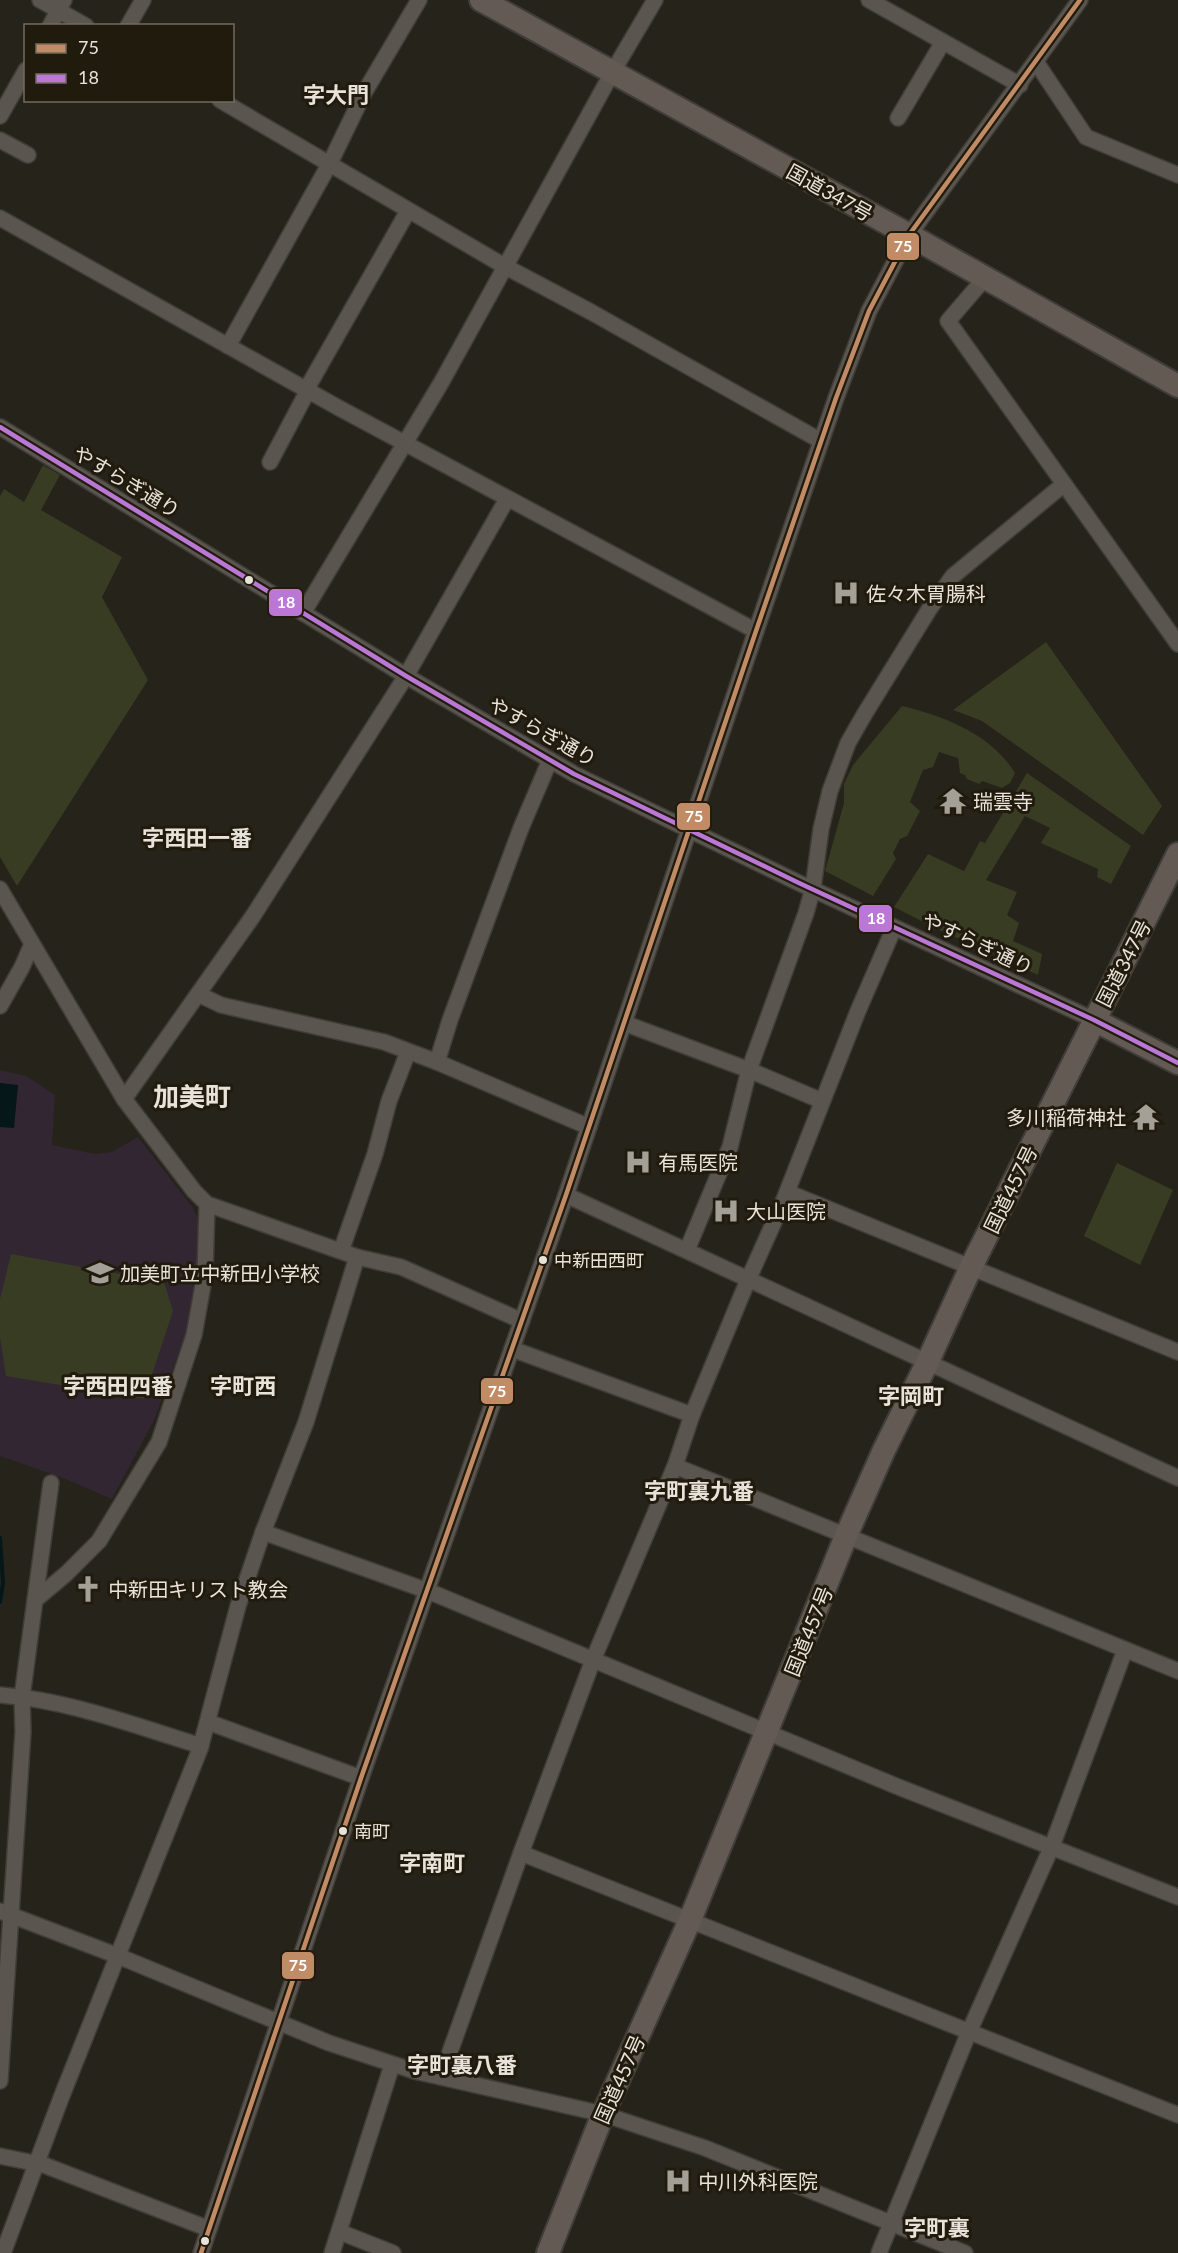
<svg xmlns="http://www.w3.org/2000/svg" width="1178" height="2253" font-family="Lato,'Noto Sans JP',sans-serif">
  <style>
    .education { fill: #312632 }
    .green { fill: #383c23 }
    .water { fill: #051718 }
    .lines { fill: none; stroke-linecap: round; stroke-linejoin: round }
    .stream { stroke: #051718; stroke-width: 4 }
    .minor-casing { stroke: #403d37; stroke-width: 18 }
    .highway-casing { stroke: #403d37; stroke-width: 26 }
    .minor { stroke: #5b5550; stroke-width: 15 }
    .highway { stroke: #635b53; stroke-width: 22 }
    .bus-1-casing { stroke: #211b0d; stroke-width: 9 }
    .bus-2-casing { stroke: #211b0d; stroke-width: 9 }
    .bus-1 { stroke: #c18c65; stroke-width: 4.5 }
    .bus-2 { stroke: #ba77d6; stroke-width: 4.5 }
    .bus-dot { fill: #e8e3da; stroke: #211b0d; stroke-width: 2 }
    .labels { text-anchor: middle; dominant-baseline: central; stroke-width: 6; stroke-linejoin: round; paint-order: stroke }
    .bus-label { font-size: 18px; fill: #e8e3da; stroke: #211b0d; text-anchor: start }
    .street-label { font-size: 20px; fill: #e8e3da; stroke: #211b0d }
    .poi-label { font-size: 20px; fill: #e8e3da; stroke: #211b0d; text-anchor: start }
    .quarter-label { font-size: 22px; font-weight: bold; fill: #e8e3da; stroke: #211b0d }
    .district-label { font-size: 26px; font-weight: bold; fill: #e8e3da; stroke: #211b0d }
    .line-badge { stroke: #211b0d; stroke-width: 2 }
    .badge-label { font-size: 16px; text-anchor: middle; font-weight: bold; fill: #fff }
  </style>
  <rect width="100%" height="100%" fill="#26231b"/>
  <path class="education" d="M0 1070 26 1076 55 1095 52 1145 95 1154 112 1152 138 1137 193 1208 202 1229 198 1290 187 1330 154 1420 112 1499 63 1478 0 1456Z"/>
  <g class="green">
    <path d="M43 465 60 475 41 510 122 557 102 597 148 680 17 886 0 857V496L4 489 24 502Z"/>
    <path d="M1046 642 1162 806 1143 835 982 721 953 710Z"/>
    <path d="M902 706C944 716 991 734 1015 773L1010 783 1002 788 982 781 979 784 967 779 965 775 960 773 958 758 939 752 933 767 923 770 910 802 920 811 907 836 900 839 893 853 896 859 873 896 825 871 844 803V784L853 765Z"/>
    <path d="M1027 773 1131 846 1111 884 1097 877 1098 869 1041 843 1050 828 1025 816 986 880 1017 892 1007 915 1019 923 1013 941 1042 954 1038 975 931 926 894 907 928 854 964 871 980 841 985 843Z"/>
    <path d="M1117 1163 1173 1190 1140 1265 1084 1236Z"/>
    <path d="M11 1254 164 1282 173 1311 144 1399 6 1376 0 1337V1299Z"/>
  </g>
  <path class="water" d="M0 1083 18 1085 14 1128 0 1127Z"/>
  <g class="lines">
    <path class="stream" d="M0 1538 3 1583 0 1602"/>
    <defs>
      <g id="minor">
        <path d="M40 0 86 26"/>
        <path d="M869 0 1020 85"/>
        <path d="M50 26 64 0"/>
        <path d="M128 26 143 0"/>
        <path d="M1036 62 1086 137 1178 175"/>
        <path d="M220 100 506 267 591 312 821 441"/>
        <path d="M0 116 26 70"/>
        <path d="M898 118 943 42"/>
        <path d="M0 140 28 155"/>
        <path d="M0 218 339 408 756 631"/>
        <path d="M985 278 948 321 1178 644"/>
        <path d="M228 346 330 163 364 93 419 0"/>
        <path d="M0 427 406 676 574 774 799 883 1094 1020"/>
        <path d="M270 462 305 396 306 390 408 211"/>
        <path d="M303 613 441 383 612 73 655 0"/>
        <path d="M0 889 124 1099 194 1191 207 1204 357 1257 401 1267 522 1321"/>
        <path d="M198 994 221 1005 384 1042 437 1062 589 1127"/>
        <path d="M0 1006 22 967 32 944"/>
        <path d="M624 1023 749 1070 822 1101"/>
        <path d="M437 1062 450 1020 521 828 550 760"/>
        <path d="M124 1099 253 916 406 676 507 499"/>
        <path d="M787 1192 1178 1352"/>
        <path d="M566 1195 1178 1478"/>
        <path d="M687 1250 730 1147 749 1070 806 913 813 888 821 829 830 791 848 743 864 715 930 608 953 576 1064 484"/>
        <path d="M341 1251 375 1154 389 1101 408 1052"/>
        <path d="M512 1349 692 1415"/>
        <path d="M675 1466 1178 1671"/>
        <path d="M263 1532 428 1591 896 1786 1178 1897"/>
        <path d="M35 1600 51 1483"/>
        <path d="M0 1695C68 1700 136 1726 201 1746"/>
        <path d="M208 1722 361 1778"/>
        <path d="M521 1853 1178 2115"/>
        <path d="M0 1911 118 1956 329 2043 414 2071 603 2114 705 2148 965 2253"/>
        <path d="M441 2077 521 1853 593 1660 675 1466 692 1415 748 1280 783 1202 858 1011 894 928"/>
        <path d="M0 2081 23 1732 22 1697 35 1600 66 1574 99 1541 159 1442 194 1335 205 1274 207 1204"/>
        <path d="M0 2156 44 2165 209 2229"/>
        <path d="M340 2232 393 2253"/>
        <path d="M3 2253 61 2098 200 1749 238 1606 263 1532 306 1422 357 1257"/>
        <path d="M201 2253 361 1778 566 1195 756 631 836 398 869 311 909 235 1080 0"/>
        <path d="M332 2253 392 2065"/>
        <path d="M879 2253 969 2032 1052 1846 1125 1650"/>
      </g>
      <g id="highway">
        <path d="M481 0 909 235 1178 386"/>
        <path d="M1094 1020 1178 1063"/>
        <path d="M548 2253 603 2114 690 1920 846 1536 884 1450 928 1361 971 1267 1178 854"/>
      </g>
    </defs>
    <use href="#minor" class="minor-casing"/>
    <use href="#highway" class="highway-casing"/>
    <use href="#minor" class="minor"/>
    <use href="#highway" class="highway"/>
    <defs>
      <path id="bus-1" d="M201 2253 361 1778 566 1195 756 631 836 398 869 311 909 235 1080 0"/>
      <path id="bus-2" d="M0 427 406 676 574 774 799 883 1094 1020 1178 1063"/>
    </defs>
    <use href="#bus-1" class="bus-1-casing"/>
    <use href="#bus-2" class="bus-2-casing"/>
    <use href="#bus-1" class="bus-1"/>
    <use href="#bus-2" class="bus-2"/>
  </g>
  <defs>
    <symbol id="hospital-bare" viewBox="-9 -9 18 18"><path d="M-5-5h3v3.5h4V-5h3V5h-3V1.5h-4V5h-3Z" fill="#a4a097" stroke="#211b0d" stroke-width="2.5" paint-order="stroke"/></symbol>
    <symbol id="temple-bare" viewBox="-9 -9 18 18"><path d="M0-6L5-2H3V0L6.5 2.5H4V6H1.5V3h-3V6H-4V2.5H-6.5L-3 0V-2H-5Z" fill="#a4a097" stroke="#211b0d" stroke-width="2.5" paint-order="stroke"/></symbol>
    <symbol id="school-bare" viewBox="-9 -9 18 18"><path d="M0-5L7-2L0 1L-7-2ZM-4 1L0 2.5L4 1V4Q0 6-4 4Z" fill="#a4a097" stroke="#211b0d" stroke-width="2.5" paint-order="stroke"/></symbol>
    <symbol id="church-bare" viewBox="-9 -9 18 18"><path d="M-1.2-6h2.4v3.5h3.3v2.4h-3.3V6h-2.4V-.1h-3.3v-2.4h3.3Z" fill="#a4a097" stroke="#211b0d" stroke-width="2.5" paint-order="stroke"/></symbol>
  </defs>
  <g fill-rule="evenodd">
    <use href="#hospital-bare" x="827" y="574" width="38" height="38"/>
    <use href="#temple-bare" x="934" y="782" width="38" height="38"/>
    <use href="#temple-bare" x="1127" y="1098" width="38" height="38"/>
    <use href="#hospital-bare" x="619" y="1143" width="38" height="38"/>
    <use href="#hospital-bare" x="707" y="1192" width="38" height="38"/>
    <use href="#school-bare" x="81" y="1254" width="38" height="38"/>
    <use href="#church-bare" x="69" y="1570" width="38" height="38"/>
    <use href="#hospital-bare" x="659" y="2162" width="38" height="38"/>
  </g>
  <g class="bus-dot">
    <circle cx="249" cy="580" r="5"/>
    <circle cx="543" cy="1260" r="5"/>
    <circle cx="343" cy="1831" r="5"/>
    <circle cx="205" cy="2241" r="5"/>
  </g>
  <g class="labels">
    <g class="bus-label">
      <text x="554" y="1260">中新田西町</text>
      <text x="354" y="1831">南町</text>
    </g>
    <g class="street-label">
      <text transform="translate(830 192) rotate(29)">国道347号</text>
      <text transform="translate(127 481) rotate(31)">やすらぎ通り</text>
      <text transform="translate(543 731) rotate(29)">やすらぎ通り</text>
      <text transform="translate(978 943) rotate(25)">やすらぎ通り</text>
      <text transform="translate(1123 963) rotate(-63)">国道347号</text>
      <text transform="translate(1010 1189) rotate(-64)">国道457号</text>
      <text transform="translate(808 1631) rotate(-68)">国道457号</text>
      <text transform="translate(619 2079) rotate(-66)">国道457号</text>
    </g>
    <g class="poi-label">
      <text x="866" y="593">佐々木胃腸科</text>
      <text x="973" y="801">瑞雲寺</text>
      <text x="1126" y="1117" text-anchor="end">多川稲荷神社</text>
      <text x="658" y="1162">有馬医院</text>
      <text x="746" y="1211">大山医院</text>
      <text x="120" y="1273">加美町立中新田小学校</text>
      <text x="108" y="1589">中新田キリスト教会</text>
      <text x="698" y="2181">中川外科医院</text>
    </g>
    <g class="quarter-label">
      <text x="336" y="94">字大門</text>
      <text x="197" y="837">字西田一番</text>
      <text x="118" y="1385">字西田四番</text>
      <text x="243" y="1385">字町西</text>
      <text x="911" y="1395">字岡町</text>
      <text x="699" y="1490">字町裏九番</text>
      <text x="432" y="1862">字南町</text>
      <text x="462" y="2064">字町裏八番</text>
      <text x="937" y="2227">字町裏</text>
    </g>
    <g class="district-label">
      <text x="192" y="1096">加美町</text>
    </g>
  </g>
  <g class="line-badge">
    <rect x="886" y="232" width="34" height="29" rx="6" fill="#c18c65"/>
    <rect x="268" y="588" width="35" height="29" rx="6" fill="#ba77d6"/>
    <rect x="676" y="802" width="35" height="29" rx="6" fill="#c18c65"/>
    <rect x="858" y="904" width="35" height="29" rx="6" fill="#ba77d6"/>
    <rect x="480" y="1377" width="34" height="28" rx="6" fill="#c18c65"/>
    <rect x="281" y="1951" width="34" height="29" rx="6" fill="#c18c65"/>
  </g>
  <g class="badge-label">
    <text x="903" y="252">75</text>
    <text x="286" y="608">18</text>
    <text x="694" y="822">75</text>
    <text x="876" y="924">18</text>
    <text x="497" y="1397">75</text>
    <text x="298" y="1971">75</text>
  </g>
  <rect x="24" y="24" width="210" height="78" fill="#211b0d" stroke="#716b5f" stroke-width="1.5"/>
  <rect x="36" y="44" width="30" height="9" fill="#c18c65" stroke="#716b5f" stroke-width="1.5"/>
  <text x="78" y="54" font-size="18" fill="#e8e3da">75</text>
  <rect x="36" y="74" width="30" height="9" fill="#ba77d6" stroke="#716b5f" stroke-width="1.5"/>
  <text x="78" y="84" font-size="18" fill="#e8e3da">18</text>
</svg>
